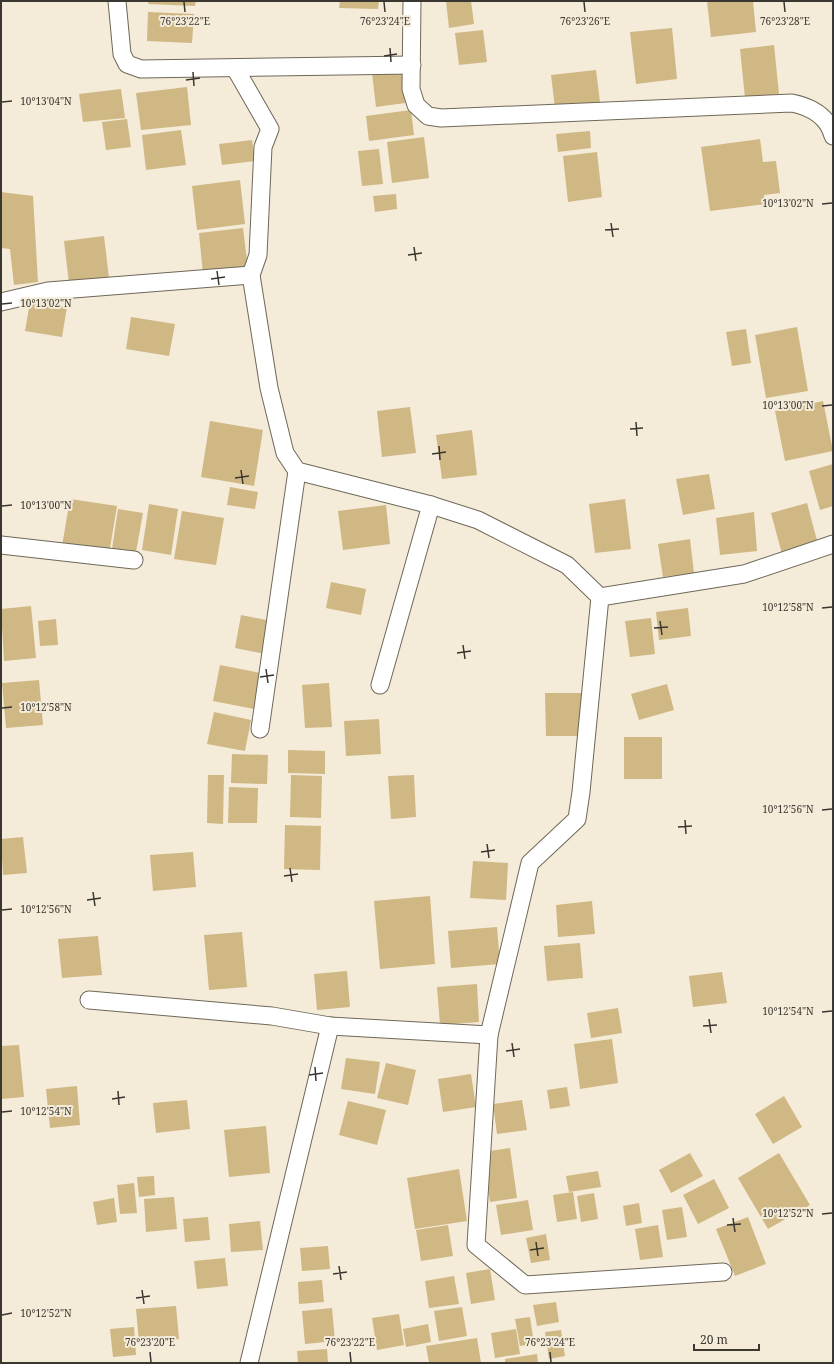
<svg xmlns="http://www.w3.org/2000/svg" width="834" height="1364" font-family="'Noto Serif',serif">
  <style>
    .building { fill: #d0b884 }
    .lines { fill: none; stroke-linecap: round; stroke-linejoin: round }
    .minor-casing { stroke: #6f6858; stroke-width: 19 }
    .minor { stroke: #fff; stroke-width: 17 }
    .ticks { fill: none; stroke: #3a3730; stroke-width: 1.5 }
    .ticks-label { font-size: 10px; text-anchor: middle; fill: #3a3730; stroke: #f4ebd9; stroke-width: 4; stroke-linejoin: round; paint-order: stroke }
  </style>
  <rect width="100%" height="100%" fill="#f4ebd9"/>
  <g class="building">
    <path d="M149 1H196L195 6 148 4Z"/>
    <path d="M340 1H379L378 9 339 8Z"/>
    <path d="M446 1H471L474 24 449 28Z"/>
    <path d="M707 1H753L756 32 711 37Z"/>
    <path d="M148 12 194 14 192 43 147 41Z"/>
    <path d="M672 28 677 79 636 84 630 32Z"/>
    <path d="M483 30 487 62 459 65 455 33Z"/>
    <path d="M774 45 779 94 745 98 740 49Z"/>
    <path d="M401 69 405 103 376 107 372 73Z"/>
    <path d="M596 70 600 102 555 108 551 75Z"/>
    <path d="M187 87 191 125 141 130 136 93Z"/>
    <path d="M121 89 125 118 83 122 79 94Z"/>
    <path d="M411 110 414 135 369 141 366 116Z"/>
    <path d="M127 119 131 147 106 150 102 122Z"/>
    <path d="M181 130 186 165 146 170 142 135Z"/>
    <path d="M590 131 591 148 558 152 556 134Z"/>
    <path d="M424 137 429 178 392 183 387 142Z"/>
    <path d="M760 139 763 162 776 161 780 193 764 195 765 204 710 211 701 147Z"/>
    <path d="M252 140 255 161 222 165 219 144Z"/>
    <path d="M379 149 383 184 362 186 358 151Z"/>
    <path d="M597 152 602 197 568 202 563 156Z"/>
    <path d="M240 180 245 224 197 230 192 186Z"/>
    <path d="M1 192 33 196 38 282 14 285 10 249 1 248Z"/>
    <path d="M396 194 397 209 375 212 373 196Z"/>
    <path d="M243 228 248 269 203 274 199 233Z"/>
    <path d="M104 236 109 278 69 283 64 241Z"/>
    <path d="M30 302 67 307 62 337 25 331Z"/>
    <path d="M131 317 175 324 169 356 126 349Z"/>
    <path d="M797 327 808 391 766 398 755 335Z"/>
    <path d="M746 329 751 363 732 366 726 332Z"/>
    <path d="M823 401 833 451 785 461 775 411Z"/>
    <path d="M410 407 416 453 382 457 377 411Z"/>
    <path d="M210 421 263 430 254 486 201 477Z"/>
    <path d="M472 430 477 475 442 479 436 435Z"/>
    <path d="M833 464V506L820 510 809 471Z"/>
    <path d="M709 474 715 509 683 515 676 479Z"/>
    <path d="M230 487 258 492 255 509 227 505Z"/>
    <path d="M70 499 117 506 109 554 62 546Z"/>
    <path d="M625 499 631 549 595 553 589 504Z"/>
    <path d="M807 503 818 544 782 554 771 513Z"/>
    <path d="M149 504 178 509 171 555 142 550Z"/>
    <path d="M386 505 390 544 343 550 338 511Z"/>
    <path d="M118 509 143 513 136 552 112 549Z"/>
    <path d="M182 511 224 518 216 565 174 559Z"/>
    <path d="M754 512 757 551 720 555 716 518Z"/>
    <path d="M690 539 694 573 663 577 658 544Z"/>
    <path d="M331 582 366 589 361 615 326 608Z"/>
    <path d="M31 606 36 658 4 661 1 609Z"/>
    <path d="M688 608 691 636 659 640 656 612Z"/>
    <path d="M241 615 271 621 265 654 235 648Z"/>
    <path d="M651 618 655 654 630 657 625 621Z"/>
    <path d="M56 619 58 645 40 646 38 621Z"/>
    <path d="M220 665 261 673 254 709 213 701Z"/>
    <path d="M39 680 43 725 6 728 2 683Z"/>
    <path d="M329 683 332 727 305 728 302 685Z"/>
    <path d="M667 684 674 710 639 720 631 694Z"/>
    <path d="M545 693H581L582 736H546Z"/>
    <path d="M214 712 251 720 245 751 207 744Z"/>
    <path d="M379 719 381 754 346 756 344 721Z"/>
    <rect x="624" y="737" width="38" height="42"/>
    <path d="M288 750 325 751V774L288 773Z"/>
    <path d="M232 754 268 755 267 784 231 783Z"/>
    <path d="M208 775H224L223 824 207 823Z"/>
    <path d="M291 775 322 776 321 818 290 817Z"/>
    <path d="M414 775 416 817 391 819 388 776Z"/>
    <path d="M229 787 258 788 257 823H228Z"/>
    <path d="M285 825 321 826 320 870 284 869Z"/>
    <path d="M23 837 27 873 3 875 1 839Z"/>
    <path d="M193 852 196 887 153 891 150 855Z"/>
    <path d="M473 861 508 863 506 900 470 898Z"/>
    <path d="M430 896 435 964 380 969 374 901Z"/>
    <path d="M592 901 595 934 558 937 556 905Z"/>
    <path d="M497 927 500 964 451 968 448 931Z"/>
    <path d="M242 932 247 987 209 990 204 935Z"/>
    <path d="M98 936 102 975 62 978 58 939Z"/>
    <path d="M580 943 583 978 547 981 544 946Z"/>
    <path d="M347 971 350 1007 317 1010 314 974Z"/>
    <path d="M722 972 727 1003 693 1007 689 976Z"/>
    <path d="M477 984 479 1022 440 1025 437 987Z"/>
    <path d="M618 1008 622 1033 591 1038 587 1013Z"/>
    <path d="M612 1039 618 1083 580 1089 574 1044Z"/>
    <path d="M19 1045 24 1097 1 1099V1046Z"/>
    <path d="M346 1058 380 1062 375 1094 341 1089Z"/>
    <path d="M386 1063 416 1070 408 1105 377 1098Z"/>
    <path d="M471 1074 476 1107 443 1112 438 1079Z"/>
    <path d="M77 1086 80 1125 50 1128 46 1089Z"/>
    <path d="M567 1087 570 1106 550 1109 547 1090Z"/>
    <path d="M784 1096 802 1127 773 1144 755 1114Z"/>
    <path d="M187 1100 190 1129 156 1133 153 1103Z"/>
    <path d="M522 1100 527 1130 497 1134 493 1104Z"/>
    <path d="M348 1101 386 1110 377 1145 339 1135Z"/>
    <path d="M266 1126 270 1173 229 1177 224 1130Z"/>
    <path d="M510 1148 517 1198 490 1202 483 1152Z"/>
    <path d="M690 1153 703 1176 671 1193 659 1170Z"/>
    <path d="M779 1153 810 1205 768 1229 738 1178Z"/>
    <path d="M459 1169 467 1221 415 1229 407 1178Z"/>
    <path d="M598 1171 601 1187 569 1192 566 1176Z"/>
    <path d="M154 1176 155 1195 139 1197 137 1177Z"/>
    <path d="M714 1179 729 1208 698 1224 683 1195Z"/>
    <path d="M134 1183 137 1213 120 1214 117 1185Z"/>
    <path d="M573 1192 577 1219 557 1222 553 1195Z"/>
    <path d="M594 1193 598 1219 581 1222 577 1196Z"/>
    <path d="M174 1197 177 1229 146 1232 144 1199Z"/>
    <path d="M114 1198 117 1222 97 1225 93 1202Z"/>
    <path d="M528 1200 533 1230 501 1235 496 1205Z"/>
    <path d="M639 1203 642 1223 626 1226 623 1206Z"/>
    <path d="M682 1207 687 1237 667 1240 662 1210Z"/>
    <path d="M208 1217 210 1240 185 1242 183 1219Z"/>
    <path d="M748 1217 766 1264 735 1276 716 1229Z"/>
    <path d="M260 1221 263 1250 231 1252 229 1224Z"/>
    <path d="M448 1225 453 1256 421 1261 416 1230Z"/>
    <path d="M658 1225 663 1257 640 1260 635 1229Z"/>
    <path d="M546 1234 550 1260 531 1263 526 1238Z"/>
    <path d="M328 1246 330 1269 302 1271 300 1248Z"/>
    <path d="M225 1258 228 1286 197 1289 194 1261Z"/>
    <path d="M490 1269 495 1300 471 1304 466 1273Z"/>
    <path d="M454 1276 459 1304 429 1308 425 1281Z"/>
    <path d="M322 1280 324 1302 299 1304 298 1282Z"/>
    <path d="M556 1302 559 1322 537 1326 533 1305Z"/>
    <path d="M176 1306 179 1339 139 1342 136 1309Z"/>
    <path d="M462 1307 467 1336 439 1341 434 1311Z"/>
    <path d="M332 1308 335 1341 305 1344 302 1311Z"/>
    <path d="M399 1314 404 1345 377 1350 372 1318Z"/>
    <path d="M530 1317 534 1344 520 1346 515 1319Z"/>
    <path d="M428 1324 431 1342 406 1347 403 1329Z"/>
    <path d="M134 1327 136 1355 113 1357 110 1329Z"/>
    <path d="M516 1329 520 1354 495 1358 491 1333Z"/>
    <path d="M561 1330 565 1356 549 1359 545 1332Z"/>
    <path d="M477 1338 481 1363H429L426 1346Z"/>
    <path d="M327 1349 328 1363H298L297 1351Z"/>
    <path d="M537 1354 538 1363H505V1359Z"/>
  </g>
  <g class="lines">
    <defs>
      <g id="minor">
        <path d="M117 1 122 54 127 64 141 69 412 65"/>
        <path d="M412 1 411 89 416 105 428 116 441 118 792 103C811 107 828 116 833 136"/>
        <path d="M235 68 270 129 263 147 258 255 251 275 269 388 285 453 297 471 260 729"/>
        <path d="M1 302 48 291 251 275"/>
        <path d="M297 471 431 505 478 520 567 565 600 597"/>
        <path d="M1 545 134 560"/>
        <path d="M600 597 744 574 833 544"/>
        <path d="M380 685 431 505"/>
        <path d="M89 1000 272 1016 330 1026 489 1035 530 863 577 819 581 792 600 597"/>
        <path d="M489 1035 476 1245 525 1285 723 1272"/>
        <path d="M249 1363 330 1026"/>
      </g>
    </defs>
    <use href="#minor" class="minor-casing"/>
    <use href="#minor" class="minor"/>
  </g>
  <path class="ticks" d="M184 2 185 12M384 2 385 12M584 2 585 12M784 2 785 12M390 48 391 62M384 56 397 54M193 72 194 86M186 80 200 78M2 102 12 101M822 204 832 203M611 223 613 237M605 230 619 229M414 247 416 261M408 255 422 253M217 271 219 285M211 279 225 277M2 304 12 303M822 406 832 405M636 422 637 436M630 429 643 428M439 446 440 460M432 454 446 452M241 470 243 484M235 478 249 476M2 506 12 505M822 608 832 607M660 621 662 635M654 628 668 627M463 645 465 659M457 653 471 651M266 669 268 683M260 677 274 675M2 708 12 707M822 810 832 809M685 820 686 834M678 827 692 826M487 844 489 858M481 852 495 850M290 868 292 882M284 876 298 874M93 892 95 906M87 900 101 898M2 910 12 909M822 1012 832 1011M709 1019 711 1033M703 1026 717 1025M512 1043 514 1057M506 1051 520 1049M315 1067 316 1081M309 1075 323 1073M118 1091 119 1105M112 1099 125 1097M2 1112 12 1111M822 1214 832 1213M733 1218 735 1232M727 1225 741 1224M536 1242 538 1256M530 1250 544 1248M339 1266 341 1280M333 1274 347 1272M142 1290 144 1304M136 1298 150 1296M2 1315 12 1313M150 1352 151 1362M350 1352 351 1362M550 1352 551 1362"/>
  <g class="ticks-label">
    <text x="185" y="25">76°23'22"E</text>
    <text x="385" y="25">76°23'24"E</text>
    <text x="585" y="25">76°23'26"E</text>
    <text x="785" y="25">76°23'28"E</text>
    <text x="46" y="105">10°13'04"N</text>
    <text x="788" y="207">10°13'02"N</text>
    <text x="46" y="307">10°13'02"N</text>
    <text x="788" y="409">10°13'00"N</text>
    <text x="46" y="509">10°13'00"N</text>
    <text x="788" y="611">10°12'58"N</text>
    <text x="46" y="711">10°12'58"N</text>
    <text x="788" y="813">10°12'56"N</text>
    <text x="46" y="913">10°12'56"N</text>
    <text x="788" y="1015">10°12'54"N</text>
    <text x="46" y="1115">10°12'54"N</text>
    <text x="788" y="1217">10°12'52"N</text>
    <text x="46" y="1317">10°12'52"N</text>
    <text x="150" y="1346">76°23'20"E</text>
    <text x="350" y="1346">76°23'22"E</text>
    <text x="550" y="1346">76°23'24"E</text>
  </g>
  <rect width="834" height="1364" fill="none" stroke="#3a3730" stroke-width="4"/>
  <path d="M694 1344v6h65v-6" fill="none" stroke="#3a3730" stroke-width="2"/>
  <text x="700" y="1344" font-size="12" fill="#3a3730" stroke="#f4ebd9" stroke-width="3" paint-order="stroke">20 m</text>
</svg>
